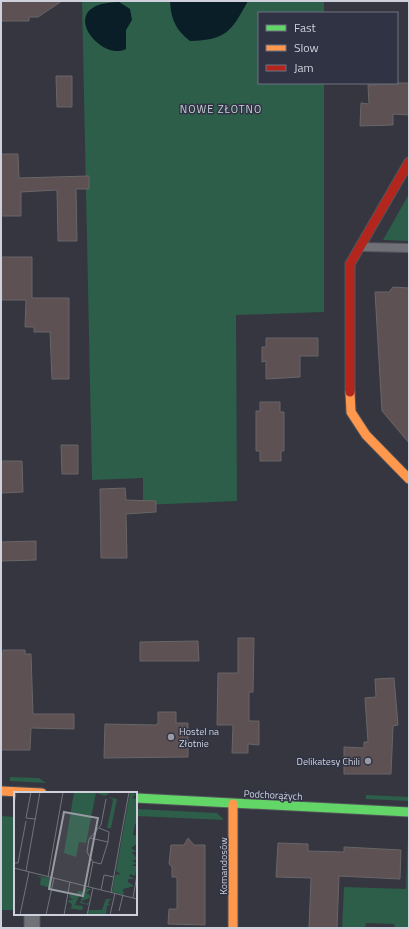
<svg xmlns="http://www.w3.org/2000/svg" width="410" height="929" font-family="'Titillium Web',sans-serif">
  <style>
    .green { fill: #2c5e49 }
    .water { fill: #0a1e27 }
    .building { fill: #5d5153; stroke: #696568 }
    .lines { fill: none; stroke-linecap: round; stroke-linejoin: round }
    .lane-casing { stroke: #53555c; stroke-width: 10 }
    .street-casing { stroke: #53555c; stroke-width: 17 }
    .fast-casing { stroke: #53555c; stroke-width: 11 }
    .slow-casing { stroke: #53555c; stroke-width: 11 }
    .jam-casing { stroke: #53555c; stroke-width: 11 }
    .lane { stroke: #6f7177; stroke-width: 8 }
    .street { stroke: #6f7177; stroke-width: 15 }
    .fast { stroke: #63d668; stroke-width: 9 }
    .slow { stroke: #ff974d; stroke-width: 9 }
    .jam { stroke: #b3261e; stroke-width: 9 }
    .poi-dot { fill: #989ba4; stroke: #303344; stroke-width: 1.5 }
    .labels { text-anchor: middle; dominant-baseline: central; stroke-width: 3; stroke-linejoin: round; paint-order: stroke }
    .poi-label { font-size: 10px; fill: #ced1db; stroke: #303344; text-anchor: start }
    .street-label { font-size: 10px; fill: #ced1db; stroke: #303344 }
    .neighbourhood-label { font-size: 11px; letter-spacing: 1px; fill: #ced1db; stroke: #303344 }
    .inset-road { fill: none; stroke: #72747d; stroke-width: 1 }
    .view { fill: #989ba4; fill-opacity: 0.15; stroke: #989ba4; stroke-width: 2 }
    .inset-edge { fill: none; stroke: #ced1db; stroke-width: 2 }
  </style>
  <rect width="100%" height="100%" fill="#35363f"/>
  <g class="green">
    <path d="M82 1H324V13H259V83H324V312L236 315 237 501 143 505V478L92 480Z"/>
    <path d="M409 194V241L383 240Z"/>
    <path d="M10 777 39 778 46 783 10 781Z"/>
    <path d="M366 795 409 797V801L366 799Z"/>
    <path d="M136 809 217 813 224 820 136 816Z"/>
    <path d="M1 816 15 817V910H1Z"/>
    <path d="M408 834 409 928H395L394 924 366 923 365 928H342L344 887 406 889Z"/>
  </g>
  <g class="water">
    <path d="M170 1H248C231 32 226 40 190 41 176 30 171 20 170 1Z"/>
    <path d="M119 2 130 9 132 20 126 30V49C101 63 52 3 119 2Z"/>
  </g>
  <g class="building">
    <path d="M1 1H62L38 17H29V21H1Z"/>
    <path d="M56 76H72V107H57Z"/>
    <path d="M376 83H409V115L393 114V125L360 126 361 103 369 104 368 85H376Z"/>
    <path d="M1 154H18L19 178 89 176V189H76L77 241H58L57 190 21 192V216H1Z"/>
    <path d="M1 257H32V298H69V379H52L50 332H34V327H25L26 300H2Z"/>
    <path d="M393 287 409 288V443L382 411 375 292H389Z"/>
    <path d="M266 338H318V356H300V377L266 379V361L262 362V347H266Z"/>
    <path d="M260 402H280V412H284V451H281V461H260V451H256V411H260Z"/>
    <path d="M61 445H78V474H62Z"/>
    <path d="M1 461H22L23 492 1 493Z"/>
    <path d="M125 488 126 500 156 501V512L126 514 127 558H101L100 489Z"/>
    <path d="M36 541V560L1 561V542Z"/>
    <path d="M238 638H254L253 692H249V721H259V745L248 744V753H232L233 725H217L218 673H238Z"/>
    <path d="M198 641 199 661H140V642Z"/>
    <path d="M3 650H25V654H31L33 714H74V729L31 728 30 750H1V654H3Z"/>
    <path d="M394 678 398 725 393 726 391 774H344V747L364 748V742H368L365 698 376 697 375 679Z"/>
    <path d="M158 712H176V723H188V757L104 758 105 724 156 725 158 723Z"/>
    <path d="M188 838 194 845H205V925L168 924 169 909H177V877H172V867L169 864 171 845H184Z"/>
    <path d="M278 843 308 844V851L344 852V847L401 850 400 879 339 876 337 928H309L311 878 276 877Z"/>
  </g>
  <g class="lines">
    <defs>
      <path id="lane" d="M362 247 409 248"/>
      <path id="street" d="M32 928V914"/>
      <path id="fast" d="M136 798 409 812"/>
      <g id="slow">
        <path d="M350 392 351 412 366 435 409 479"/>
        <path d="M1 791 42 793"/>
        <path d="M233 804V928"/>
      </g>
      <path id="jam" d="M350 392V264L409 162"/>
    </defs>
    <use href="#lane" class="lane-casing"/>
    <use href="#street" class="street-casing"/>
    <use href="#fast" class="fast-casing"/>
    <use href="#slow" class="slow-casing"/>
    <use href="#jam" class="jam-casing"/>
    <use href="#lane" class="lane"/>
    <use href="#street" class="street"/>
    <use href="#fast" class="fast"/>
    <use href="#slow" class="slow"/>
    <use href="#jam" class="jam"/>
  </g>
  <g class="poi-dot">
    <circle cx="171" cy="737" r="4"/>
    <circle cx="368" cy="761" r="4"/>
  </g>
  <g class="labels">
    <g class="poi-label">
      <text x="179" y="731">Hostel na<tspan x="179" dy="12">Złotnie</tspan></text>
      <text x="360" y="761" text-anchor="end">Delikatesy Chili</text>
    </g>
    <g class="street-label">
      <text transform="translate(273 795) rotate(3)">Podchorążych</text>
      <text transform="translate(223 866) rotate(-90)">Komandosów</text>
    </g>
    <g class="neighbourhood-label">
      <text x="221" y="109">NOWE ZŁOTNO</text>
    </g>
  </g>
  <g transform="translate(14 792)">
    <rect width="123" height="123" fill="#35363f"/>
    <path d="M60 0H97L91 4 82 1 72 51 65 50 62 65 50 61ZM116 1 122 2 118 6 123 7V33L121 32 119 43 123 44V52L117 56 123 60H118L123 67 118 69 123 71 117 74H123L121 84 116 82 115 84 121 87H114V90L120 94 109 97 110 103 98 100 101 83 107 82 102 79ZM95 5 103 7 97 36H93L99 8ZM23 84 37 86V96L26 93 27 86ZM70 96 77 97 72 101 76 103V106L67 109 72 112 75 110 74 113 66 111 68 105 66 102 61 113 69 114 68 118 53 116H57L58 112 54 110 55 108H59L55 105 56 102 63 104 64 99 69 100ZM92 107H98L95 109 94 112H97L93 114 92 123H73L74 118H88Z" fill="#2c5e49"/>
    <path class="inset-road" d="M17 0 12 26 22 27M0 13 2 0M76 46 94 50M79 70 87 72 94 50 95 40 85 36M0 71H4L12 29M0 76 123 107M12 79 26 0M34 85 49 0M74 95 79 70 73 60 74 53 75 47 87 33 92 7M87 98 90 83 100 85M97 100 115 0M119 106 123 83M105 119 109 103M6 123 15 80M32 123 40 86M50 123 56 90M73 123 79 96M96 123 101 101"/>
    <path class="view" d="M50 20 84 26 69 104 35 97Z"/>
    <rect width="123" height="123" class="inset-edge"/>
  </g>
  <rect width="410" height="929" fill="none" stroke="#ced1db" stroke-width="4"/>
  <rect x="258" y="12" width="140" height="72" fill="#303344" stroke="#6f7280"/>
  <rect x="266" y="25" width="20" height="6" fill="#63d668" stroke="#6f7280"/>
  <text x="294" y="32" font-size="12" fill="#ced1db">Fast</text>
  <rect x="266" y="45" width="20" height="6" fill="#ff974d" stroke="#6f7280"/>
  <text x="294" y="52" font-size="12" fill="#ced1db">Slow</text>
  <rect x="266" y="65" width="20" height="6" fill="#b3261e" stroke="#6f7280"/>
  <text x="294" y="72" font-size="12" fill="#ced1db">Jam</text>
</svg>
